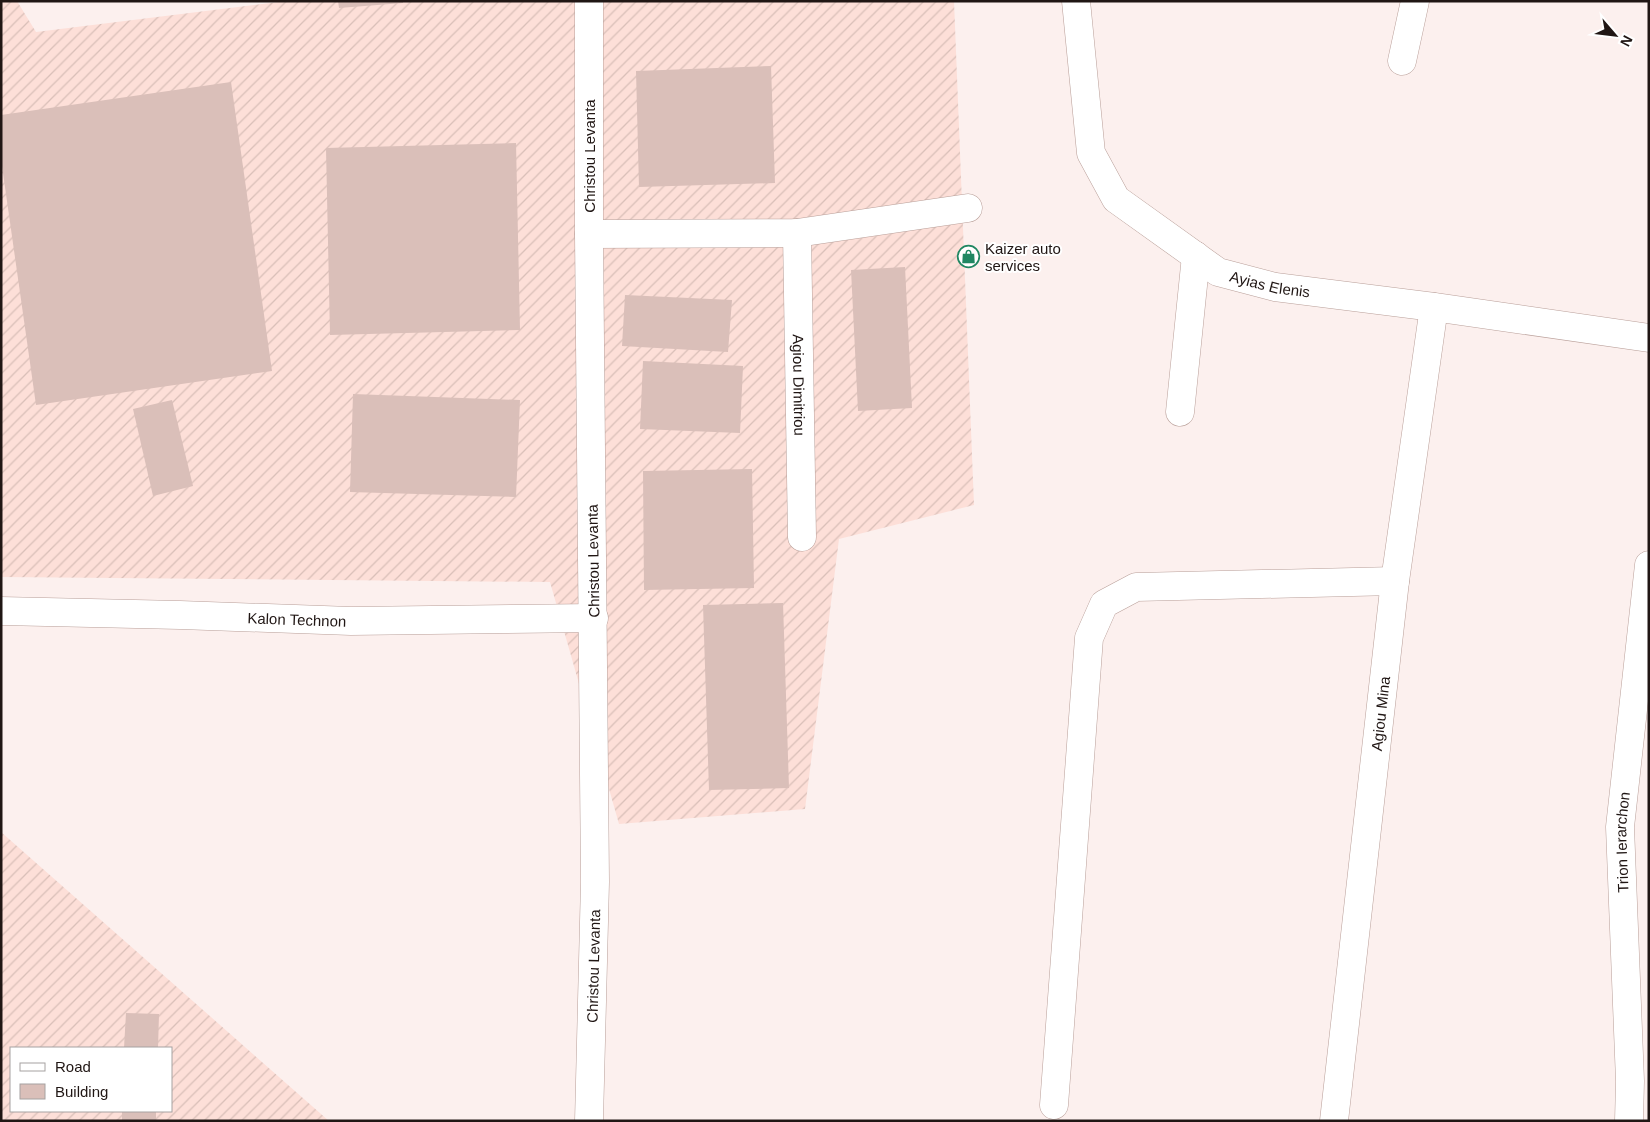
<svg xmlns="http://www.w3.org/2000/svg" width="1650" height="1122" font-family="Arial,sans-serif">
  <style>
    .industrial { fill: url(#industrial-furrows); fill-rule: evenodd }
    .building { fill: #dabfb9 }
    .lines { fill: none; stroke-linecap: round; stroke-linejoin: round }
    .minor-casing { stroke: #b99f99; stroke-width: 29 }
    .major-casing { stroke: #b99f99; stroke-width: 29 }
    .minor { stroke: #fff; stroke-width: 28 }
    .major { stroke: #fff; stroke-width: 28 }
    .labels { text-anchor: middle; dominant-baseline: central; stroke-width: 4; stroke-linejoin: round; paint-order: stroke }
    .street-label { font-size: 15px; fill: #201614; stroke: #fff }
    .poi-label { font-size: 15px; fill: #201614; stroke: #fff; text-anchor: start }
  </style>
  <defs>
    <pattern id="industrial-furrows" width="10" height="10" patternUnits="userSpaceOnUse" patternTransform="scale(1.25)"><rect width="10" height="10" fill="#fddfd8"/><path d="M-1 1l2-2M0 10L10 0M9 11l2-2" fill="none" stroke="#d9bfb8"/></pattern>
  </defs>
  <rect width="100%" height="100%" fill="#fcf0ee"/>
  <g class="industrial">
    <path d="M1 1H17L36 32 287 1H954L974 505 839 539 805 809 619 824 550 582 1 577Z"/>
    <path d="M1 832 329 1121H1ZM11 1048H171V1111H11Z"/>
  </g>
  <g class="building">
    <path d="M338 1H403V3L339 8Z"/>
    <path d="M771 66 775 183 639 187 636 71Z"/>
    <path d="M231 82 272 371 36 405 1 159V115Z"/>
    <path d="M516 143 520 330 330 335 326 148Z"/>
    <path d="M905 267 912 408 858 411 851 270Z"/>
    <path d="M625 295 732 300 728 352 622 346Z"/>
    <path d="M643 361 743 366 740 433 640 429Z"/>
    <path d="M353 394 520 400 516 497 350 492Z"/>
    <path d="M172 400 193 486 153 496 133 409Z"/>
    <path d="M752 469 754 588 644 590 643 471Z"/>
    <path d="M783 603 789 788 709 790 703 605Z"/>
    <path d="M126 1013 159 1014 158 1048H124Z"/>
    <rect x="122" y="1111" width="34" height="10"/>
  </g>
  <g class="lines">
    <defs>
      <g id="minor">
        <path id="s1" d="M1076 1 1091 153 1116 199 1218 272 1275 287 1434 307 1649 338"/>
        <path d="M1402 61 1415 1"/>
        <path id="s2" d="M797 233 802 537"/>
        <path d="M589 234 797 233 968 208"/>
        <path d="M1180 412 1196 256"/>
        <path id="s3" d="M1 611 180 615 351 621 594 618"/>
        <path d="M1054 1105 1089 638 1104 604 1136 587 1395 581"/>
        <path id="s4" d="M589 1121 595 882 589 234V1"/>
        <path id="s5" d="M1334 1121 1395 581 1434 307"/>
      </g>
      <g id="major">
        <path id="s6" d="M1629 1121 1630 1081 1620 827 1649 565"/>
      </g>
    </defs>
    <use href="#minor" class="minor-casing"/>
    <use href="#major" class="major-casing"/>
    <use href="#minor" class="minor"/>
    <use href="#major" class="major"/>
  </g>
  <defs>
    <symbol id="shop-ring" viewBox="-11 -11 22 22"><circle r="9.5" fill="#fff" stroke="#208762" stroke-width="1.5"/><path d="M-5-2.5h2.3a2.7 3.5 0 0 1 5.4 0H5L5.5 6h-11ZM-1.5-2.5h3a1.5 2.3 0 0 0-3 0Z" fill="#208762"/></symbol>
  </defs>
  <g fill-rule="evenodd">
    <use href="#shop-ring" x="956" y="244" width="25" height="25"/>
  </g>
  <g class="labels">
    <g class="street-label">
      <text transform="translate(589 156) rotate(-90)">Christou Levanta</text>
      <text stroke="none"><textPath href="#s1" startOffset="384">Ayias Elenis</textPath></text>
      <text stroke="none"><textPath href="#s2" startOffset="152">Agiou Dimitriou</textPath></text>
      <text transform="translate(593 561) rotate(-91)">Christou Levanta</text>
      <text stroke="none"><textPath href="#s3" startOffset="296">Kalon Technon</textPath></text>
      <text stroke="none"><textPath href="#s5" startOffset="410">Agiou Mina</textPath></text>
      <text stroke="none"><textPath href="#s6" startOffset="279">Trion Ierarchon</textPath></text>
      <text stroke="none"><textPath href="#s4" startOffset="155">Christou Levanta</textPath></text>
    </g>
    <g class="poi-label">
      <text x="985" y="248">Kaizer auto<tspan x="985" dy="17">services</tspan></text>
    </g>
  </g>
  <rect width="1650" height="1122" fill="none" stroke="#201614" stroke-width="5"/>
  <rect x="10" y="1047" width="162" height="65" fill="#ffffff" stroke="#a6a2a1"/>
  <rect x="20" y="1063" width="25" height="8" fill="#ffffff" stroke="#a6a2a1"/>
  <text x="55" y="1072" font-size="15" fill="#201614">Road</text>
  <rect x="20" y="1084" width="25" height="15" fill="#dabfb9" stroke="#a6a2a1"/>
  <text x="55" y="1097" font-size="15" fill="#201614">Building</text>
  <g transform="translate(1615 35) rotate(118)" stroke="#ffffff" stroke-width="4" paint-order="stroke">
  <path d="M0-4L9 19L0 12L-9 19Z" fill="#201614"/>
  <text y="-8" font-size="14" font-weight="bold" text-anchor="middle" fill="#201614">N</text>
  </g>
</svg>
